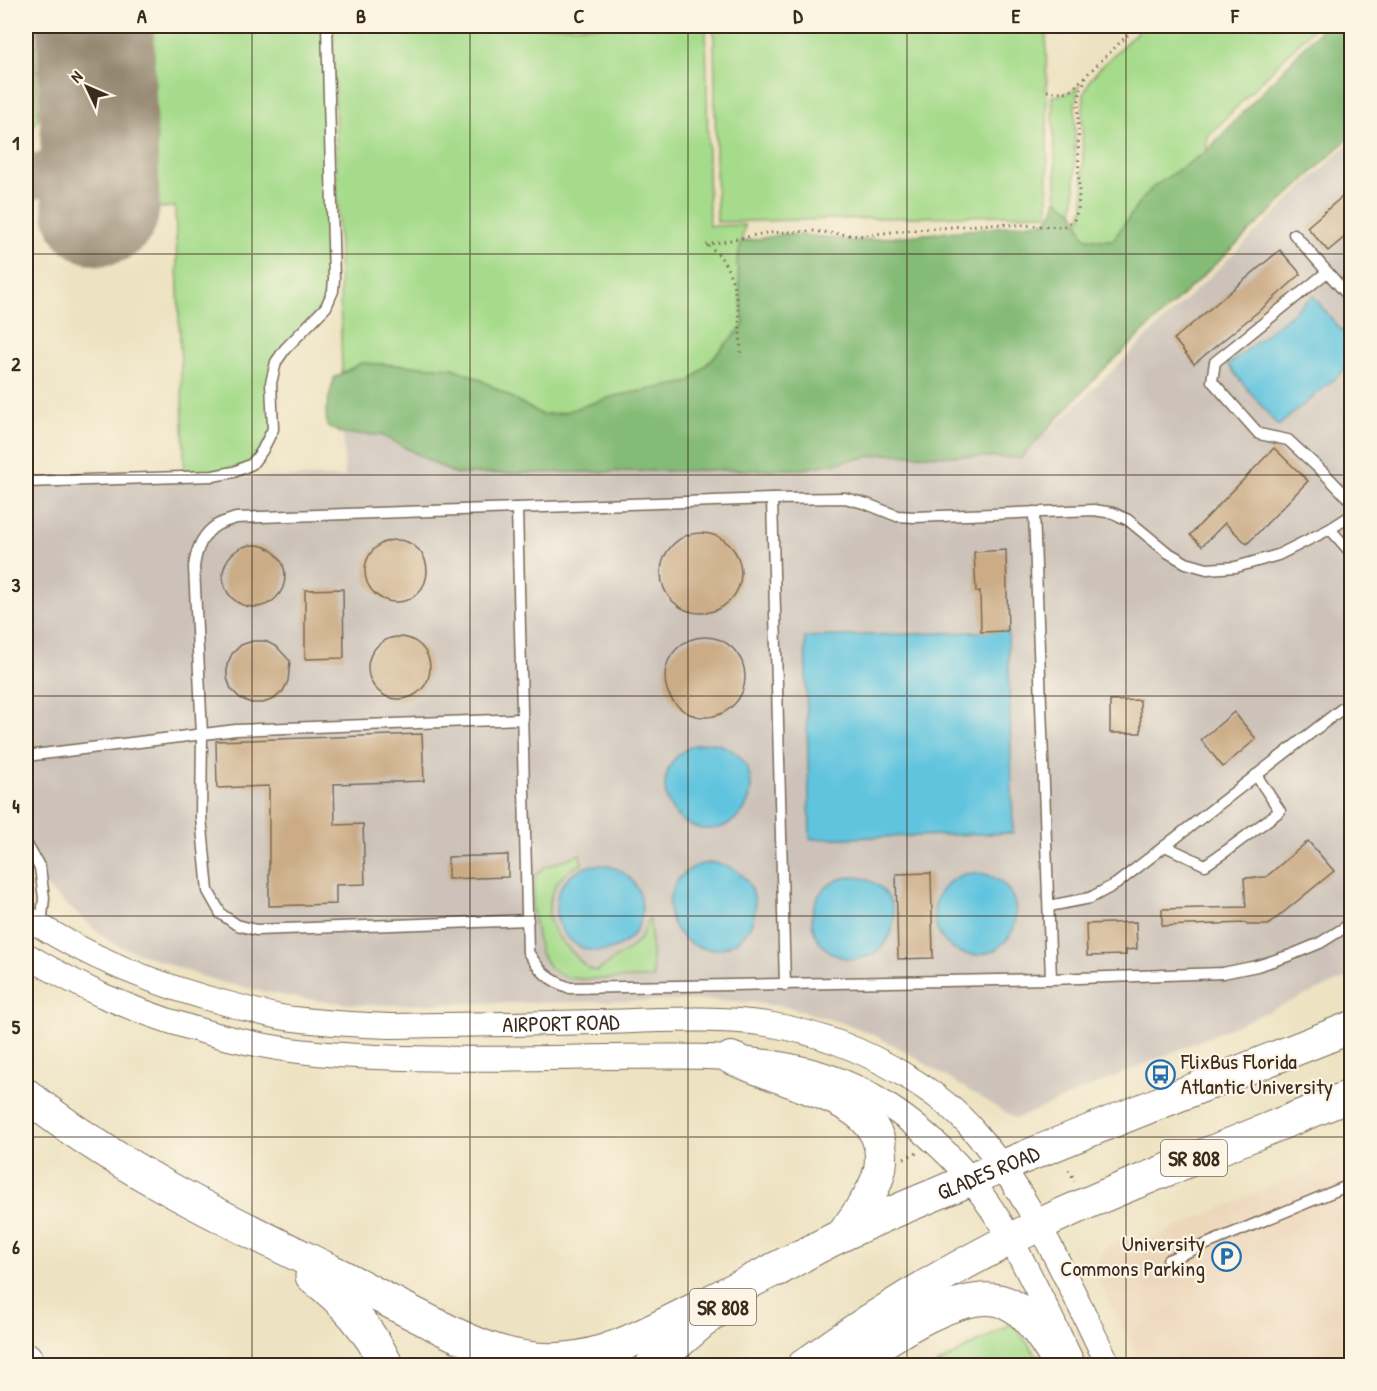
<svg xmlns="http://www.w3.org/2000/svg" width="1377" height="1391" font-family="'Patrick Hand',sans-serif">
  <style>
    .built { fill: #edd7bb }
    .industrial { fill: #ccc2b9 }
    .green { fill: #a6db8b; stroke: #708254; stroke-width: 1.5 }
    .forest { fill: #84bb77; stroke: #60724a; stroke-width: 1.5 }
    .water { fill: #61c4df; stroke: #4e777e; stroke-width: 1.5 }
    .lines { fill: none; stroke-linecap: round; stroke-linejoin: round }
    .taxiway { stroke: #948670; stroke-width: 46 }
    .runway { stroke: #948670; stroke-width: 117 }
    .building { fill: #cbac86 }
    .service-casing { stroke: #796a57; stroke-width: 13 }
    .tertiary-casing { stroke: #796a57; stroke-width: 26 }
    .primary-casing { stroke: #796a57; stroke-width: 34 }
    .motorway-casing { stroke: #796a57; stroke-width: 35 }
    .path { stroke: #796a57; stroke-width: 3; stroke-dasharray: 1.5 4.5; stroke-linecap: butt }
    .service { stroke: #fff; stroke-width: 10 }
    .tertiary { stroke: #fff; stroke-width: 24 }
    .primary { stroke: #fff; stroke-width: 32 }
    .motorway { stroke: #fff; stroke-width: 33 }
    .grid { fill: none; stroke: #3b2a1e; stroke-width: 1.5; stroke-opacity: 0.55 }
    .labels { text-anchor: middle; dominant-baseline: central; stroke-width: 4.5; stroke-linejoin: round; paint-order: stroke }
    .shield { fill: #fcf5e5; stroke: #75675a; stroke-width: 1.5 }
    .shield-label { font-size: 21px; font-weight: bold; fill: #3b2a1e }
    .street-label { font-size: 22px; fill: #3b2a1e; stroke: #fcf5e5 }
    .poi-label { font-size: 22px; fill: #3b2a1e; stroke: #fcf5e5; text-anchor: start }
    .neatline { fill: none; stroke: #3b2a1e; stroke-width: 2 }
    .grid-label { font-size: 20px; text-anchor: middle; font-weight: bold; fill: #3b2a1e }
  </style>
  <rect width="100%" height="100%" fill="#fcf5e5"/>
  <filter id="ink" filterUnits="userSpaceOnUse"><feTurbulence type="fractalNoise" baseFrequency=".0167" numOctaves="2"/><feDisplacementMap in="SourceGraphic" scale="12" xChannelSelector="R" yChannelSelector="G"/><feConvolveMatrix kernelMatrix="1 2 1 2 8 2 1 2 1" color-interpolation-filters="sRGB"/></filter>
  <filter id="wash" filterUnits="userSpaceOnUse"><feTurbulence type="fractalNoise" baseFrequency=".008" numOctaves="4" result="noise"/><feDisplacementMap in="SourceGraphic" scale="24" xChannelSelector="R" yChannelSelector="G"/><feGaussianBlur stdDeviation="1.35" result="paint"/><feColorMatrix in="noise" values="0 0 0 0 0 0 0 0 0 0 0 0 0 0 0 0 0 1.4 0 .05"/><feComposite in="paint" operator="in"/></filter>
  <g filter="url(#wash)">
    <rect width="100%" height="100%" fill="#ede2c1"/>
    <path class="built" d="M1351 1152V1365H1142L1099 1282 1097 1264 1104 1248 1120 1240 1135 1245Z"/>
    <path class="industrial" d="M1351 141V976L1016 1119 899 1048 876 1036 853 1026 788 1007 750 1002 711 1000 364 1005 322 1001 290 997 229 984 201 976 114 944 102 935 26 870V484L185 477H345L343 434H381L456 474 804 469 883 454 1021 458Z"/>
    <g class="green">
      <path d="M26 26H34L38 119 26 135Z"/>
      <path d="M153 26H327L333 291 276 362 273 429 252 464 185 477 175 207 159 208Z"/>
      <path d="M333 26H706L709 226 745 225 737 262 744 325 690 382 615 396 562 413 542 415 479 379 453 368 361 363 342 373Z"/>
      <path d="M714 26H1046L1048 214 717 222Z"/>
      <path d="M1143 26H1315L1207 137V151L1153 187 1113 240H1100L1084 237 1078 222 1081 218 1084 206 1082 123 1084 95 1090 80 1100 68Z"/>
      <path d="M1079 86 1075 104V196L1073 211 1057 199 1052 96C1064 95 1070 94 1079 86Z"/>
      <path d="M26 265 31 476 26 477Z"/>
      <path d="M580 854 582 864C578 866 573 868 570 870 553 882 544 906 551 925 556 937 566 946 575 955 581 962 587 970 597 971L630 949 641 937 650 917 653 978 584 979 568 978 558 973 550 968 540 952 533 913 532 907 536 875 545 867Z"/>
      <path d="M1012 1323 1045 1366H934Z"/>
    </g>
    <path class="forest" d="M1324 26H1351V136L1099 374 1021 458 883 454 804 469 455 474 381 435 343 434 327 426 326 410 334 378 361 363 453 368 479 379 542 415 562 413 615 396 690 382 744 325 737 262 741 242 785 234 824 237 852 241 990 228 1047 221 1054 210 1057 199 1074 212 1084 237 1100 240H1113L1139 203 1153 187 1207 151Z"/>
    <g class="water">
      <path d="M1313 296 1351 342V365L1278 426 1228 365Z"/>
      <path d="M1008 631 1013 833 810 839 805 637Z"/>
      <circle cx="708" cy="786" r="43"/>
      <circle cx="712" cy="906" r="43"/>
      <circle cx="599" cy="908" r="43"/>
      <circle cx="975" cy="914" r="41"/>
      <circle cx="853" cy="918" r="41"/>
    </g>
    <g class="lines">
      <path class="taxiway" d="M26 176C38 175 52 177 64 172 91 161 93 126 98 101"/>
      <path class="runway" d="M95 26 101 207"/>
    </g>
    <g id="blocks">
      <g class="building">
        <path d="M1343 196 1352 205V231L1328 251 1307 227Z"/>
        <path d="M1280 250 1301 274 1265 306 1194 364 1174 339Z"/>
        <path d="M1274 448 1308 481 1247 544 1225 523 1202 546 1190 535Z"/>
        <circle cx="701" cy="573" r="40"/>
        <circle cx="396" cy="571" r="31"/>
        <circle cx="254" cy="576" r="31"/>
        <path d="M1006 550 1008 631 981 632 980 591 976 592 974 552Z"/>
        <path d="M343 589 344 658 305 659V590Z"/>
        <circle cx="399" cy="668" r="31"/>
        <circle cx="705" cy="677" r="40"/>
        <path d="M253 641H265L277 647 290 661 288 681 283 691 274 699 263 703H251L240 698 231 689 227 678V665L232 654 241 645Z"/>
        <path d="M1140 700 1141 733H1110V701Z"/>
        <path d="M1234 712 1256 739 1223 767 1201 740Z"/>
        <path d="M422 734 424 781 334 784 335 825 363 824 365 884 336 885V904L269 906V786L217 788 216 741Z"/>
        <path d="M1308 841 1334 871 1268 925H1247L1246 923 1162 926V909L1246 907 1244 878 1266 877Z"/>
        <path d="M508 855V877L448 879V857Z"/>
        <path d="M931 873 933 958 898 959 896 874Z"/>
        <path d="M1136 922 1137 949 1126 950V955L1087 956 1086 924Z"/>
      </g>
    </g>
  </g>
  <g filter="url(#ink)">
    <use href="#blocks" fill-opacity="0" stroke="#796a57" stroke-width="1.5"/>
    <g class="lines">
      <defs>
        <g id="service">
          <path d="M1294 234 1352 300"/>
          <path d="M1327 272 1215 362 1212 381 1259 434 1288 440 1326 475 1352 502"/>
          <path d="M26 482 213 476 234 472 252 464 262 451 273 429 271 383 276 362 285 349 326 307 333 291 334 279 327 26"/>
          <path d="M772 499 785 985"/>
          <path d="M517 508 528 952C540 972 549 980 570 988L1051 979 1223 973 1257 966 1291 955 1320 943 1352 923"/>
          <path d="M1034 512 1051 979"/>
          <path d="M1330 529 1352 554"/>
          <path d="M26 756 236 730 523 719"/>
          <path d="M26 843 40 868 44 898 41 926"/>
          <path d="M1165 846 1205 865 1226 851 1280 811 1256 775"/>
          <path d="M1049 906 1090 898 1116 884 1352 701"/>
          <path d="M528 920 256 930 237 925 221 914 208 891 201 817 202 735 194 567C196 551 202 534 217 525 222 522 230 520 236 518L772 499 845 498 867 504 897 516 915 517 1094 510 1113 513 1128 520 1167 552 1186 563 1207 569 1236 567 1278 555 1330 529 1352 515"/>
          <path d="M1168 1260 1352 1184"/>
        </g>
        <g id="tertiary">
          <path id="s1" d="M26 917C90 959 161 987 236 1006 255 1011 274 1017 294 1019 326 1023 358 1025 390 1026 458 1025 526 1024 594 1022 650 1021 712 1016 767 1024 816 1032 864 1050 906 1076 931 1091 955 1109 973 1130 1033 1198 1069 1285 1109 1366"/>
          <path d="M26 955C52 970 78 985 106 997 174 1026 245 1046 317 1053 346 1056 374 1057 403 1058 472 1060 541 1058 610 1057 680 1056 753 1053 822 1074 865 1087 907 1116 940 1147 1001 1203 1037 1290 1073 1364"/>
        </g>
        <g id="primary">
          <path d="M731 1058C753 1067 774 1075 796 1083 836 1099 889 1114 880 1169 876 1191 856 1215 844 1233"/>
          <path id="s2" d="M778 1270C839 1232 906 1207 972 1179 1097 1126 1225 1078 1352 1027"/>
          <path d="M651 1366 700 1324 729 1302"/>
          <path d="M803 1366C877 1312 955 1266 1037 1226 1077 1206 1120 1189 1162 1172 1225 1146 1288 1121 1352 1095"/>
          <path d="M849 1366C884 1341 968 1280 1011 1305 1029 1314 1050 1348 1060 1366"/>
        </g>
        <g id="motorway">
          <path d="M26 1095C119 1169 225 1219 331 1271 361 1286 390 1302 420 1317 467 1341 510 1364 566 1359 610 1355 649 1332 688 1313 726 1294 763 1275 801 1256"/>
          <path d="M312 1276C345 1302 368 1327 387 1366"/>
          <path d="M26 1359 29 1366"/>
        </g>
      </defs>
      <use href="#service" class="service-casing"/>
      <use href="#tertiary" class="tertiary-casing"/>
      <use href="#primary" class="primary-casing"/>
      <use href="#motorway" class="motorway-casing"/>
      <g class="path">
        <path d="M1047 91 1064 92 1071 90 1137 26"/>
        <path d="M706 245 766 233 813 231 858 236 901 231 991 224 1063 227 1074 220 1078 209 1079 195 1078 106 1080 93 1086 77"/>
        <path d="M708 246C739 263 740 324 741 357"/>
        <path d="M904 1158 917 1153"/>
        <path d="M1069 1170 1075 1181"/>
      </g>
      <use href="#service" class="service"/>
      <use href="#tertiary" class="tertiary"/>
      <use href="#primary" class="primary"/>
      <use href="#motorway" class="motorway"/>
    </g>
  </g>
  <path class="grid" d="M252 26V1366M470 26V1366M688 26V1366M907 26V1366M1126 26V1366M26 254H1352M26 475H1352M26 696H1352M26 916H1352M26 1137H1352"/>
  <defs>
    <symbol id="bus-ring" viewBox="-11 -11 22 22"><circle r="9.5" fill="#fcf5e5" stroke="#1f6fb2" stroke-width="1.5"/><path d="M-5-6H5V4H4V6H2V4H-2V6H-4V4H-5ZM-3.5-4V0h7V-4ZM-3.5 1.2v1.5H-2V1.2ZM2 1.2v1.5H3.5V1.2Z" fill="#1f6fb2"/></symbol>
    <symbol id="parking-ring" viewBox="-11 -11 22 22"><circle r="9.5" fill="#fcf5e5" stroke="#1f6fb2" stroke-width="1.5"/><path d="M-3.5-5.5H1a3.5 3.5 0 0 1 0 7H-1V5.5H-3.5ZM-1-3.4V-.6H.8a1.4 1.4 0 0 0 0-2.8Z" fill="#1f6fb2"/></symbol>
  </defs>
  <g fill-rule="evenodd">
    <use href="#bus-ring" x="1144" y="1058" width="33" height="33"/>
    <use href="#parking-ring" x="1210" y="1240" width="33" height="33"/>
  </g>
  <g class="labels">
    <g class="shield">
      <rect x="1161" y="1140" width="66" height="36" rx="4.5"/>
      <rect x="690" y="1289" width="66" height="36" rx="4.5"/>
    </g>
    <g class="shield-label">
      <text x="1194" y="1158">SR 808</text>
      <text x="723" y="1307">SR 808</text>
    </g>
    <g class="street-label">
      <text stroke="none"><textPath href="#s1" startOffset="556">AIRPORT ROAD</textPath></text>
      <text stroke="none"><textPath href="#s2" startOffset="232">GLADES ROAD</textPath></text>
    </g>
    <g class="poi-label">
      <text x="1181" y="1061">FlixBus Florida<tspan x="1181" dy="25">Atlantic University</tspan></text>
      <text x="1205" y="1243" text-anchor="end">University<tspan x="1205" dy="25">Commons Parking</tspan></text>
    </g>
  </g>
  <rect width="1377" height="1391" fill="none" stroke="#fcf5e5" stroke-width="66"/>
  <g transform="translate(87 87) rotate(314)" stroke="#fcf5e5" stroke-width="4.5" paint-order="stroke">
  <path d="M0-4.5L10 22L0 15L-10 22Z" fill="#3b2a1e"/>
  <text y="-9" font-size="16" font-weight="bold" text-anchor="middle" fill="#3b2a1e">N</text>
  </g>
  <rect x="33" y="33" width="1311" height="1325" class="neatline"/>
  <g class="grid-label">
    <text x="142" y="23">A</text>
    <text x="361" y="23">B</text>
    <text x="579" y="23">C</text>
    <text x="798" y="23">D</text>
    <text x="1016" y="23">E</text>
    <text x="1235" y="23">F</text>
    <text x="16" y="150">1</text>
    <text x="16" y="371">2</text>
    <text x="16" y="592">3</text>
    <text x="16" y="813">4</text>
    <text x="16" y="1034">5</text>
    <text x="16" y="1254">6</text>
  </g>
</svg>
